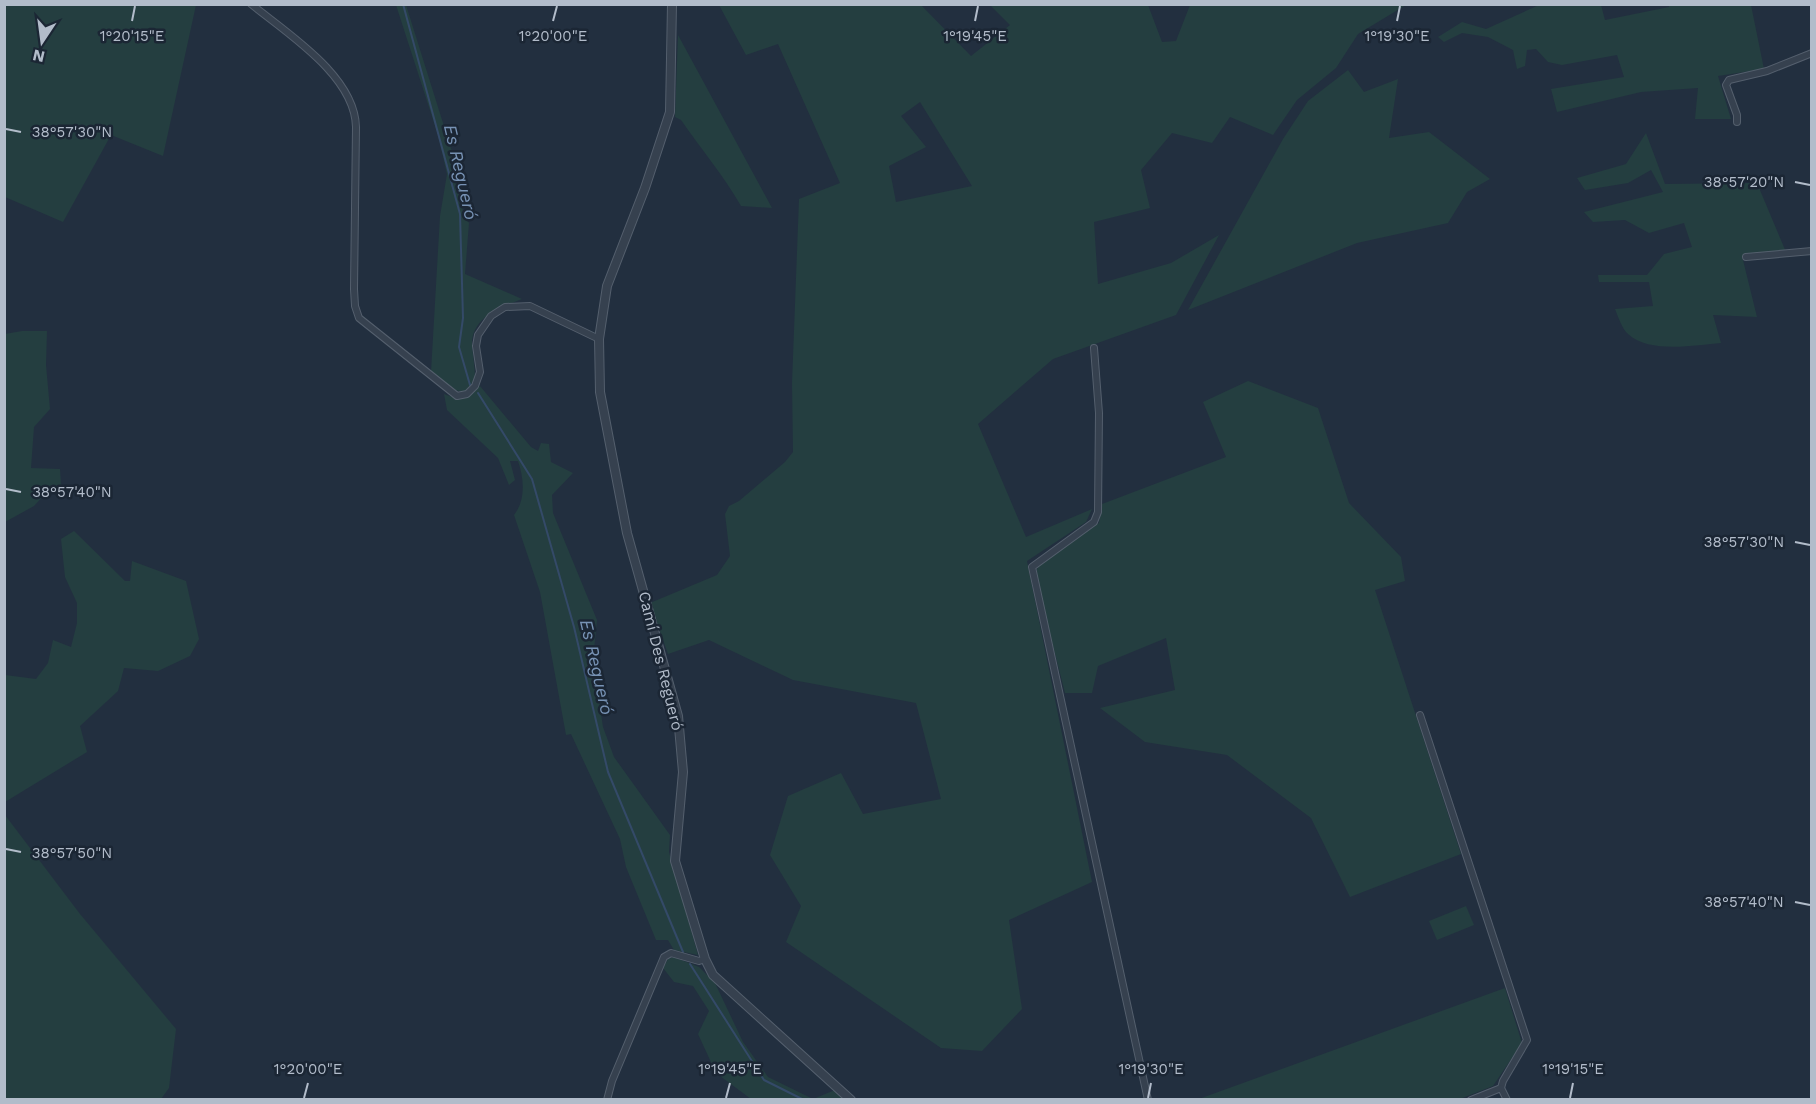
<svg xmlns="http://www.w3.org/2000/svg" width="1816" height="1104" font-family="'Work Sans',sans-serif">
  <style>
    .green { fill: #243e40; fill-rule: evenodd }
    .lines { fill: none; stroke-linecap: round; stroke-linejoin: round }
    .stream { stroke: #344a68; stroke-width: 2 }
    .minor-casing { stroke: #545f6d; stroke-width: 8 }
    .tertiary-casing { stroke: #545f6d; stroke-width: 10 }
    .minor { stroke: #36414f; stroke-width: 6 }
    .tertiary { stroke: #36414f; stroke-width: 8 }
    .ticks { fill: none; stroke: #b2bcca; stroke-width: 2 }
    .labels { text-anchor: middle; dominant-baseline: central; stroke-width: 5; stroke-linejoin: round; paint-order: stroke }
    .street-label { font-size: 16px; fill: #b2bcca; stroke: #1b2634 }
    .water-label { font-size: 18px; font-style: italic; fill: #7792b4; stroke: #1b2634 }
    .ticks-label { font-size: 15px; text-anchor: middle; fill: #b2bcca; stroke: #1b2634; stroke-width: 5; stroke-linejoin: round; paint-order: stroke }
  </style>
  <rect width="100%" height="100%" fill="#222f3f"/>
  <g class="green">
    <path d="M5 4 196 5 163 156 111 135 63 222 5 197Z"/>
    <path d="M396 5H406L459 174 463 214 469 223 465 274 522 299C502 307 471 317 472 345 473 357 475 368 475 379L466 391C451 393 441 382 431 372L440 216 447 174 438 135Z"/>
    <path d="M719 5H921L971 56 1010 25 990 5H1148L1162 42 1176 41 1190 5H1406L1358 34 1336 68 1297 100 1273 135 1230 117 1212 143 1172 133 1141 170 1150 208 1094 222 1098 284 1171 263 1219 235 1176 315 1053 359 978 424 1026 537 1092 509 1086 522 1027 561 1092 882 1009 920 1022 1009 982 1051 941 1048 786 942 801 906 770 855 788 796 841 773 863 814 941 799 916 703 793 680 709 640 668 654 650 603 717 575 730 556 725 514 729 506 739 501 785 462 793 452 792 383 799 199 840 183 778 44 746 55ZM920 102 972 186 896 202 889 166 926 147 901 116Z"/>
    <path d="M1539 5H1601L1605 20 1669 7V5H1751L1764 69 1718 76 1731 119H1695L1698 88 1641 92 1557 112 1551 89 1624 77 1617 55 1562 65 1548 62 1536 49 1527 50 1525 66 1517 69 1513 50 1488 37 1462 33 1444 42 1438 37 1462 22 1486 29Z"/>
    <path d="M678 35 772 208 741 206C724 176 701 149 681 120L675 117Z"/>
    <path d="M1348 70 1364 92 1398 79 1389 138 1429 132 1490 179 1467 192 1448 223 1357 243 1188 310 1283 139 1308 101Z"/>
    <path d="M1646 133 1665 184 1757 183 1786 252 1742 256 1757 317 1713 315 1721 343C1695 345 1650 354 1628 334 1622 329 1618 316 1615 309L1653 306 1649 282H1599L1598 275H1647L1664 254 1692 247 1684 223 1649 233 1625 220 1593 222 1584 212 1663 192 1651 170 1628 183 1585 190 1577 178 1626 164Z"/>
    <path d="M22 331H47L46 365 50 409 34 427 31 468 60 469 61 484 71 494H45L34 506 5 522V334Z"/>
    <path d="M1248 381 1318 408 1349 503 1401 557 1405 581 1375 590 1461 854 1350 897 1311 818 1227 755 1145 742 1100 708 1175 690 1166 638 1098 666 1092 693H1065L1035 575 1039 564 1099 523 1102 504 1226 457 1203 402Z"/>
    <path d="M480 386 531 447 538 451 541 443 549 444 551 462 573 473 552 495 553 513 597 620 593 660 603 727 614 757 670 835 669 852 698 955 674 950 668 940H656L626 867 620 839 571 734 566 735 540 592 514 515C526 500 524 478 518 461H510L515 480 509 485 498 458 447 410 444 394 458 399Z"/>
    <path d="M74 531 125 581H130L132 561 186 581 199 639 190 656 158 671 124 668 118 691 80 726 87 752 5 802V675L36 679 48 663 53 640 71 647 77 623V603L65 577 61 539Z"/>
    <path d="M5 815 80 914 176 1029 169 1088 161 1099H5Z"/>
    <path d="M1466 906 1474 925 1437 940 1429 921Z"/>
    <path d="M674 957 699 967 715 983 743 1042 768 1077 813 1099 835 1090 846 1099H751L716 1073 698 1034 709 1011 693 986 674 982 663 968 668 959Z"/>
    <path d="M1505 988 1522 1043 1493 1086 1460 1099 1196 1100Z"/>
  </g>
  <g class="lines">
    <g class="stream">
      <path d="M403 4 460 214 463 318 459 347 470 385"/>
      <path d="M478 393 532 479 574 627 608 772 683 952"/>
      <path d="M690 964 764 1080 804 1100"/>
    </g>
    <defs>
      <g id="minor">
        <path d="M251 4C288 34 355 76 356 127L354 289 355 306 359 318 457 396 467 394 475 386 480 372 476 346 478 335 491 316 505 307 530 306 599 339"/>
        <path d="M1737 122V115L1726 85 1729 80 1767 71 1812 53"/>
        <path d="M1746 257 1812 251"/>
        <path d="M1094 348 1099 413 1098 512 1094 522 1032 567 1148 1100"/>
        <path d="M1420 715 1527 1040 1503 1081 1501 1088"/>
        <path d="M607 1100 612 1081 664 957 671 953 699 961 705 959"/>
        <path d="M1471 1100 1501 1088 1507 1100"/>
      </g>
      <path id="tertiary" d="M672 4 670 112 645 188 607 286 599 339 600 392 627 533 678 716 683 772 675 861 705 959 713 975 851 1100"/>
    </defs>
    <use href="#minor" class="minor-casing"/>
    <use href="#tertiary" class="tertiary-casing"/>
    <use href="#minor" class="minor"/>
    <use href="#tertiary" class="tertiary"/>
  </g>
  <path class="ticks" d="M132 21 135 6M553 21 557 6M975 21 978 6M1397 21 1400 6M6 129 21 132M1795 182 1810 185M6 489 21 492M1795 542 1810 545M6 849 21 852M1795 902 1810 905M304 1098 308 1083M726 1098 730 1083M1148 1098 1151 1083M1570 1098 1573 1083"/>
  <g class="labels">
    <g class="street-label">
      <text transform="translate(661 661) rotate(76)">Camí Des Regueró</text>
    </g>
    <g class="water-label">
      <text transform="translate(461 172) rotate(77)">Es Regueró</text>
      <text transform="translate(597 667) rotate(77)">Es Regueró</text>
    </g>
  </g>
  <g class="ticks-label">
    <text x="132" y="41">1°20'15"E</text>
    <text x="553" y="41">1°20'00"E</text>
    <text x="975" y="41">1°19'45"E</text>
    <text x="1397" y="41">1°19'30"E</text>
    <text x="72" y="137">38°57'30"N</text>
    <text x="1744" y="187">38°57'20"N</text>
    <text x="72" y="497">38°57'40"N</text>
    <text x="1744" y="547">38°57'30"N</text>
    <text x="72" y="858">38°57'50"N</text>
    <text x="1744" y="907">38°57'40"N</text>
    <text x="308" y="1074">1°20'00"E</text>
    <text x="730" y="1074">1°19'45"E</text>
    <text x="1151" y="1074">1°19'30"E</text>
    <text x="1573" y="1074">1°19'15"E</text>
  </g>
  <rect width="1816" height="1104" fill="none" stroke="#b2bcca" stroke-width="12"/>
  <g transform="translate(42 42) rotate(193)" stroke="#1b2634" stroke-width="4.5" paint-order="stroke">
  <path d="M0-4.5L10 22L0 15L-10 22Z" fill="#b2bcca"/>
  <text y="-9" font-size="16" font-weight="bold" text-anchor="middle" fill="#b2bcca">N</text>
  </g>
</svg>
